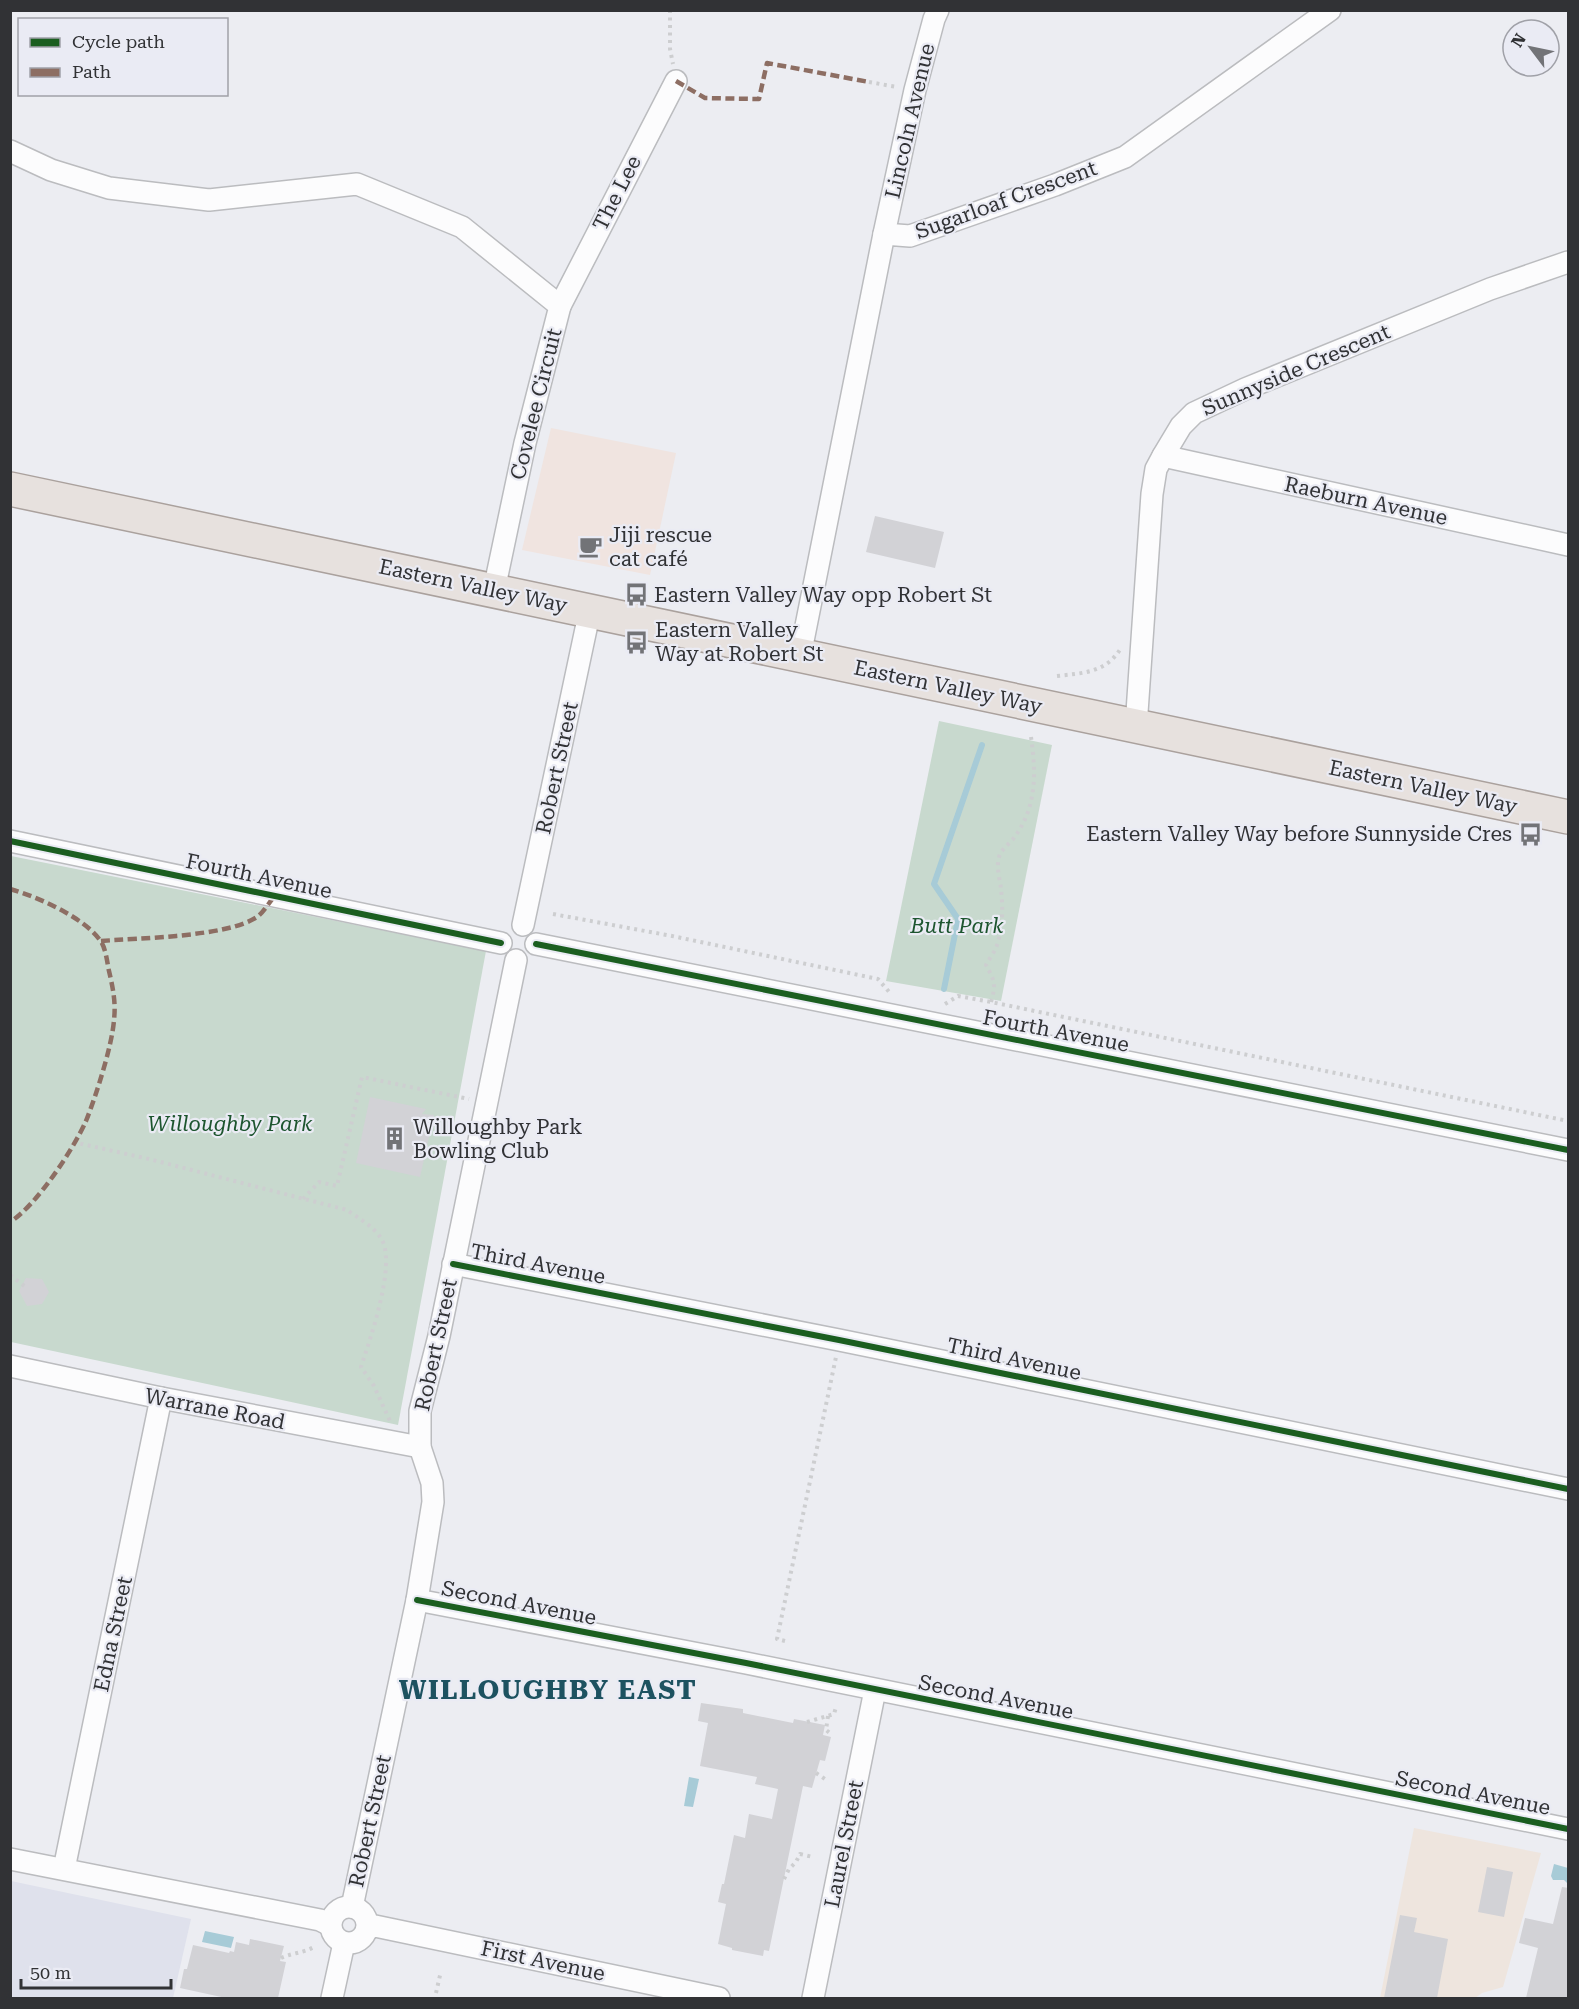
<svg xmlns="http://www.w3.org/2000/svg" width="1579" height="2009" font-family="'Roboto Serif',serif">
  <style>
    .commercial { fill: #f0e4e0 }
    .built { fill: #dfe1ec }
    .medical { fill: #eee5de }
    .green { fill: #c8d9ce }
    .water { fill: #a7cbd7 }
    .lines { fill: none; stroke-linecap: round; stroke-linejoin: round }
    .stream { stroke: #a7cbd7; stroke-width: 6 }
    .building { fill: #d2d2d6 }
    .street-casing { stroke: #bbbcbf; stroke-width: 24 }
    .primary-casing { stroke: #aaa19d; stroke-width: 36 }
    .path { stroke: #cdced0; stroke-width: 4; stroke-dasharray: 3 4.5; stroke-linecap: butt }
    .street { stroke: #fcfcfd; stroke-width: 21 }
    .primary { stroke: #e7e1de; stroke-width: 33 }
    .quiet { stroke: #8d6e63; stroke-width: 4.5; stroke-dasharray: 9 4.5; stroke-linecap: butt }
    .cycleway-casing { stroke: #eaebf4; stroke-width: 10 }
    .cycleway { stroke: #1b5e20; stroke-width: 6 }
    .labels { text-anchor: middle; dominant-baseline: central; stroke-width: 4.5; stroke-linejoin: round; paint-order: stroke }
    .street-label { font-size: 21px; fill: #313235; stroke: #eaebf4 }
    .poi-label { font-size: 21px; fill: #313235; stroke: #eaebf4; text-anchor: start }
    .park-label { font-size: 21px; font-style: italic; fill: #1d552f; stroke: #eaebf4 }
    .district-label { font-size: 27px; font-weight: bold; letter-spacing: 1.5px; fill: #1d5260; stroke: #eaebf4 }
  </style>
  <rect width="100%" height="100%" fill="#ecedf2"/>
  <path class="commercial" d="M551 428 676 453 650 575 522 550Z"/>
  <path class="built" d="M11 1881 191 1919 173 1998H11Z"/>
  <path class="medical" d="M1414 1828 1541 1853 1503 1987 1482 1993 1475 1998H1380Z"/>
  <g class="green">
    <path d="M939 721 1052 745 1001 1001 886 981Z"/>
    <path d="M11 856 486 951 398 1425 11 1342Z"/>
  </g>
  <g class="water">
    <path d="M689 1777 699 1779 693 1807 684 1806Z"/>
    <path d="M1554 1864 1568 1868V1884L1564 1880H1553L1551 1876Z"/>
    <path d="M205 1931 234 1937 231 1948 202 1942Z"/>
  </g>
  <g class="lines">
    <path class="stream" d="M944 989 958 919 934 884 982 745"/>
  </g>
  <g class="building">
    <path d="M875 516 944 532 935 568 866 552Z"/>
    <path d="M370 1097 426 1109 422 1114 434 1115 420 1177 356 1163Z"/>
    <path d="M26 1278 42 1279 49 1292 42 1304 27 1306 19 1291Z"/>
    <path d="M701 1703 743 1709V1713L793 1723 794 1719 825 1725 823 1735 831 1737 825 1761 820 1760 812 1788 803 1786 769 1951 764 1950 763 1956 732 1950V1948L718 1944 726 1904 718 1902 722 1884H724L734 1835 745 1838 749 1814 772 1819 778 1789 755 1784 757 1777 700 1766 708 1723 698 1721Z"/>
    <path d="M1487 1867 1513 1872 1504 1917 1478 1912Z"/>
    <path d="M1562 1887 1569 1888V1998H1526L1538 1948 1519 1943 1525 1918 1553 1924Z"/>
    <path d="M1400 1915 1417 1918 1414 1932 1448 1939 1437 1998H1384Z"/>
    <path d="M250 1939 284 1946 280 1961 286 1962 278 1998H226L180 1988 184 1969H187L193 1945 229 1953 230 1951 234 1952 236 1942 249 1945Z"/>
  </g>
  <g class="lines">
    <defs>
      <g id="street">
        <path d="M10 151 51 170 109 188 209 200 357 184 462 227 560 306 525 443 494 590"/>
        <path d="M884 234 915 90 934 19 938 10"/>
        <path d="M560 306 676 81"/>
        <path d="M1163 456 1568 545"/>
        <path d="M800 656 884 234 910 236 1055 185 1125 157 1330 10"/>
        <path d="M1136 727 1152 494 1156 469 1163 456 1181 426 1194 413 1245 389 1490 289 1568 262"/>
        <path d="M10 841 501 943"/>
        <path d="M523 925 590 610"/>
        <path d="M536 944 1568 1150"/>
        <path d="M453 1264 839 1340 1568 1489"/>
        <path d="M10 1366 161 1398 420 1447"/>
        <path d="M417 1600 746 1663 1568 1829"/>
        <path d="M10 1859 320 1920 330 1925"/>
        <path d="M64 1869 161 1398"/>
        <circle cx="349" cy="1925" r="18"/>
        <path d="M352 1907 417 1600 433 1502 432 1483 420 1447V1411L439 1336 516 960"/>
        <path d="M367 1929 375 1926 719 1998"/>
        <path d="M332 1998 344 1943"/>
        <path d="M813 1998 875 1690"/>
      </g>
      <path id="primary" d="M10 489 1568 817"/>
    </defs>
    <use href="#street" class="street-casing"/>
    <use href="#primary" class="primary-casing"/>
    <g class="path">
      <path d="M670 10V49L673 64"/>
      <path d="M869 82 897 87"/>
      <path d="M1057 676C1083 673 1106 673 1121 648"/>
      <path d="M553 914 672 936 878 979 890 993"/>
      <path d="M991 1002C996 985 995 981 986 965 989 959 995 952 997 945 1003 927 1003 907 1001 889 1000 879 996 868 999 857 1001 849 1012 842 1016 835 1037 805 1036 771 1031 737"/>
      <path d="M945 1004 958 996 991 1002 1568 1121"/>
      <path d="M73 1142 149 1159 347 1210C358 1218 375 1227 382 1240 396 1266 370 1339 361 1367L374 1386 390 1421"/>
      <path d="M303 1199 319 1182 337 1186 362 1077 469 1099"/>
      <path d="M10 1275 27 1288"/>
      <path d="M785 1641 777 1639 836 1357"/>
      <path d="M828 1716 826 1730 831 1734"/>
      <path d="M807 1722 834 1714 836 1707"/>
      <path d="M816 1773 828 1781"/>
      <path d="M784 1879 789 1869 796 1862 800 1854 813 1857"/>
      <path d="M281 1958C292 1953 303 1953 314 1947"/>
      <path d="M436 1993 441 1971"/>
    </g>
    <use href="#street" class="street"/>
    <use href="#primary" class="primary"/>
    <g class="quiet">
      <path d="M676 81 705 98 759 99 767 63 869 82"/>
      <path d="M10 889C38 897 83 917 100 940 106 948 107 962 109 971 113 988 116 1003 114 1020 112 1046 96 1096 86 1121 73 1150 36 1206 10 1222"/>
      <path d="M101 941C139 938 227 937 257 917 264 912 269 902 275 896"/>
    </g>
    <defs>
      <g id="cycleway">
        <path d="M10 841 501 943"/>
        <path d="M536 944 1568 1150"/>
        <path d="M453 1264 839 1340 1568 1489"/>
        <path d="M417 1600 746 1663 1568 1829"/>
      </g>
    </defs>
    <use href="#cycleway" class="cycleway-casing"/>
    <use href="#cycleway" class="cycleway"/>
  </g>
  <defs>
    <symbol id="cafe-bare" viewBox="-9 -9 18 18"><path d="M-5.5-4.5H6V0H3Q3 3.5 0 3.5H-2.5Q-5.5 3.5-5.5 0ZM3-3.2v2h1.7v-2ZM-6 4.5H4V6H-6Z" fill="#727377" stroke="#eaebf4" stroke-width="2.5" paint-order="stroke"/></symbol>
    <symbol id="bus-bare" viewBox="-9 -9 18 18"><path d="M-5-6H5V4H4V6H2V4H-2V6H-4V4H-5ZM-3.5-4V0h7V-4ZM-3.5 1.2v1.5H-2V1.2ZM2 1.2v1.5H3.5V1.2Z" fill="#727377" stroke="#eaebf4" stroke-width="2.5" paint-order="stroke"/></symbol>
    <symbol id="building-bare" viewBox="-9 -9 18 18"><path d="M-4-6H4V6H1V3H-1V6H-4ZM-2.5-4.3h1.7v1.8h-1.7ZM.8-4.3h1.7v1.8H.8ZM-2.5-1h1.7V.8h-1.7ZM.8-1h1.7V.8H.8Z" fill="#727377" stroke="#eaebf4" stroke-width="2.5" paint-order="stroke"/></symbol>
  </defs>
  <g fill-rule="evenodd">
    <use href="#cafe-bare" x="574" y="530" width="33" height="33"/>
    <use href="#bus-bare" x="620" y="578" width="33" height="33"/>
    <use href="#bus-bare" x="620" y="626" width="33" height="33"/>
    <use href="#bus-bare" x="1514" y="818" width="33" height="33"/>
    <use href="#building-bare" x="378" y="1122" width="33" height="33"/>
  </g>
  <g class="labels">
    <g class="street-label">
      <text transform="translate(910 121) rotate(-77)">Lincoln Avenue</text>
      <text transform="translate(617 193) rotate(-63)">The Lee</text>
      <text transform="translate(1006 200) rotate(-20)">Sugarloaf Crescent</text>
      <text transform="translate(1296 370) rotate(-23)">Sunnyside Crescent</text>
      <text transform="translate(536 404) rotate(-76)">Covelee Circuit</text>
      <text transform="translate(1366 501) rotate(12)">Raeburn Avenue</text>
      <text transform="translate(473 586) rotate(12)">Eastern Valley Way</text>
      <text transform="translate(948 687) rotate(12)">Eastern Valley Way</text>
      <text transform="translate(557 768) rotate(-78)">Robert Street</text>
      <text transform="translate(1423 787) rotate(12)">Eastern Valley Way</text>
      <text transform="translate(259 876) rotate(12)">Fourth Avenue</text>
      <text transform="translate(1056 1031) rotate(11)">Fourth Avenue</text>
      <text transform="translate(538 1264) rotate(11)">Third Avenue</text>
      <text transform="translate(436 1345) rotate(-78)">Robert Street</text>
      <text transform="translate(1014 1359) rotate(12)">Third Avenue</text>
      <text transform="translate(215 1409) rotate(11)">Warrane Road</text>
      <text transform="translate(519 1603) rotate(11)">Second Avenue</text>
      <text transform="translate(113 1634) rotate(-78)">Edna Street</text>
      <text transform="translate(996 1697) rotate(11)">Second Avenue</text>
      <text transform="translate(1473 1793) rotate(11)">Second Avenue</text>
      <text transform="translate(370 1821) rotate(-78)">Robert Street</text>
      <text transform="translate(844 1844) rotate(-79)">Laurel Street</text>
      <text transform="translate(543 1961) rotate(12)">First Avenue</text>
    </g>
    <g class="poi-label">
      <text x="609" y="535">Jiji rescue<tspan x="609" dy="24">cat café</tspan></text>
      <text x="654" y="595">Eastern Valley Way opp Robert St</text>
      <text x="655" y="630">Eastern Valley<tspan x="655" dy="24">Way at Robert St</tspan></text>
      <text x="1512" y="834" text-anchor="end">Eastern Valley Way before Sunnyside Cres</text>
      <text x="413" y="1127">Willoughby Park<tspan x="413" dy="24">Bowling Club</tspan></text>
    </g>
    <g class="park-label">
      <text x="957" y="926">Butt Park</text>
      <text x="230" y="1124">Willoughby Park</text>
    </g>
    <g class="district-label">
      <text x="548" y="1690">WILLOUGHBY EAST</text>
    </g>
  </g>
  <rect width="1579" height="2009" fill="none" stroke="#313235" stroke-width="24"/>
  <rect x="18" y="18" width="210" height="78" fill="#eaebf4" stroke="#a0a1a8" stroke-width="1.5"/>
  <rect x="30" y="38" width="30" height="9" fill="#1b5e20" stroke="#a0a1a8" stroke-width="1.5"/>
  <text x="72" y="48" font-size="18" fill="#313235">Cycle path</text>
  <rect x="30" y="68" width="30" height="9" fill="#8d6e63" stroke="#a0a1a8" stroke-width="1.5"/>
  <text x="72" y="78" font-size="18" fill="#313235">Path</text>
  <g transform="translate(1531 48) rotate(302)"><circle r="28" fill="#eaebf4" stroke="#a0a1a8" stroke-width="1.5"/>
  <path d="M0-4.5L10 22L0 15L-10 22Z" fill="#727377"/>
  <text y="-9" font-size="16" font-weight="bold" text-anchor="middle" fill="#313235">N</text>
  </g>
  <path d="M21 1979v9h150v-9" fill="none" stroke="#313235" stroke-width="3"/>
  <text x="30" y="1979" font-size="18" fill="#313235" stroke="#eaebf4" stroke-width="4.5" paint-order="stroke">50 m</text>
</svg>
